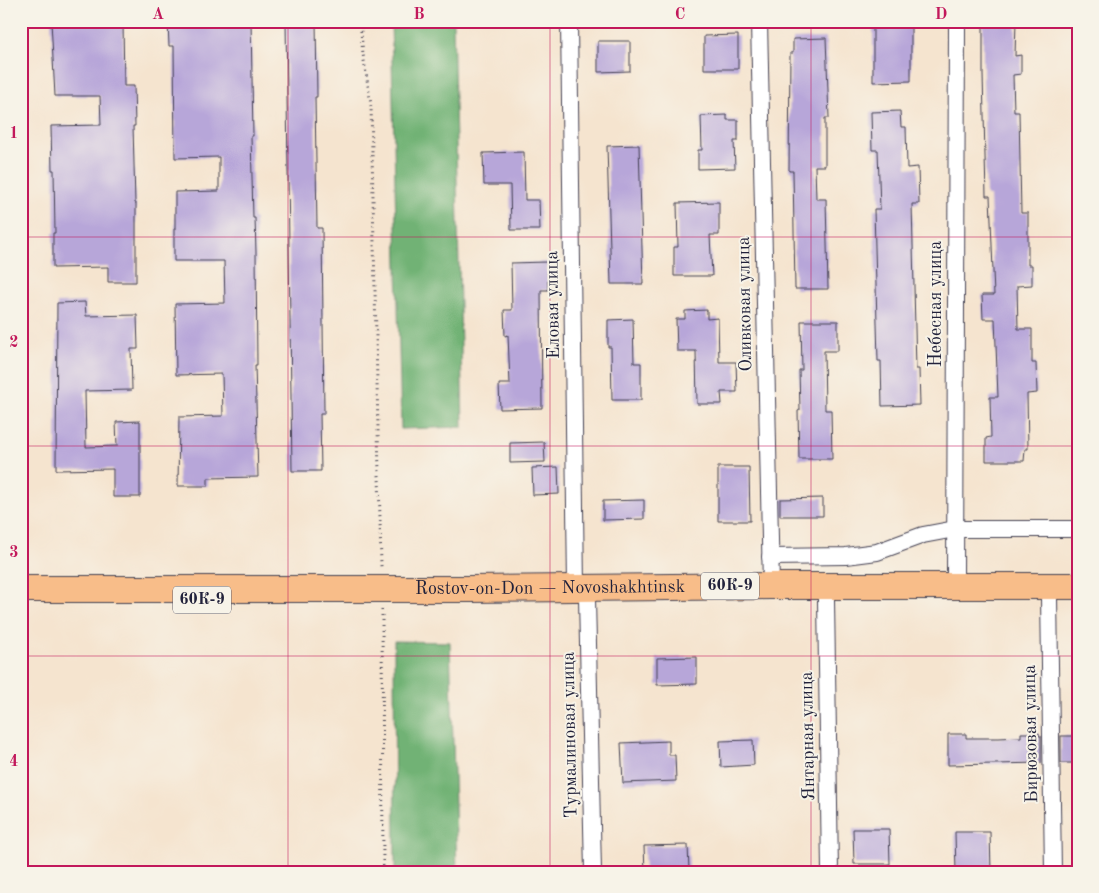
<svg xmlns="http://www.w3.org/2000/svg" width="1099" height="893" font-family="'Old Standard TT',serif">
  <style>
    .forest { fill: #71b274; stroke: #4a6a58 }
    .building { fill: #b7a6d9 }
    .lines { fill: none; stroke-linecap: round; stroke-linejoin: round }
    .street-casing { stroke: #423f51; stroke-width: 18 }
    .primary-casing { stroke: #423f51; stroke-width: 28 }
    .path { stroke: #423f51; stroke-width: 3; stroke-dasharray: 1 4; stroke-linecap: butt }
    .street { stroke: #fff; stroke-width: 16 }
    .primary { stroke: #f8bd89; stroke-width: 26 }
    .grid { fill: none; stroke: #c2185b; stroke-width: 1; stroke-opacity: 0.55 }
    .labels { text-anchor: middle; dominant-baseline: central; stroke-width: 4; stroke-linejoin: round; paint-order: stroke }
    .shield { fill: #f7f3e8; stroke: #62616f; stroke-width: 1 }
    .shield-label { font-size: 16px; font-weight: bold; fill: #22223b }
    .street-label { font-size: 18px; fill: #22223b; stroke: #f7f3e8 }
    .neatline { fill: none; stroke: #c2185b; stroke-width: 2 }
    .grid-label { font-size: 16px; text-anchor: middle; font-weight: bold; fill: #c2185b }
  </style>
  <rect width="100%" height="100%" fill="#f7f3e8"/>
  <filter id="ink" filterUnits="userSpaceOnUse"><feTurbulence type="fractalNoise" baseFrequency=".02" numOctaves="2"/><feDisplacementMap in="SourceGraphic" scale="10" xChannelSelector="R" yChannelSelector="G"/><feConvolveMatrix kernelMatrix="1 2 1 2 8 2 1 2 1" color-interpolation-filters="sRGB"/></filter>
  <filter id="wash" filterUnits="userSpaceOnUse"><feTurbulence type="fractalNoise" baseFrequency=".0096" numOctaves="4" result="noise"/><feDisplacementMap in="SourceGraphic" scale="20" xChannelSelector="R" yChannelSelector="G"/><feGaussianBlur stdDeviation="1.12" result="paint"/><feColorMatrix in="noise" values="0 0 0 0 0 0 0 0 0 0 0 0 0 0 0 0 0 1.4 0 .05"/><feComposite in="paint" operator="in"/></filter>
  <g filter="url(#wash)">
    <rect width="100%" height="100%" fill="#f5e4cf"/>
    <g class="forest">
      <path d="M391 21H453L463 427 401 429Z"/>
      <path d="M394 641 450 642 457 872H395Z"/>
    </g>
    <g id="blocks">
      <g class="building">
        <path d="M51 21H83V23H123L124 86H134L135 126H133L135 203H136V282H108V267L53 268V233H55L54 170H52L51 126 101 125 100 96H55Z"/>
        <path d="M168 21H251L253 136H251L253 218H255L256 253 257 365H255L258 477 208 478V486H178L179 417 223 416 222 374 176 375 175 304 225 303 224 261H174V229H175V192L219 191V157L175 158 174 46H169Z"/>
        <path d="M286 21H316L317 97H315L317 228H322L323 324 324 414H320L321 471H292Z"/>
        <path d="M873 21H911V81L873 82Z"/>
        <path d="M983 21H1016L1015 56 1021 55V74L1013 75 1014 112H1019L1021 213H1028V265H1032V285L1017 286 1018 329H1032V363H1036L1037 393 1027 394 1028 449H1025L1024 461H986V438L991 437 990 397H998L995 319H983L982 295H994L990 196H986L983 75Z"/>
        <path d="M738 35V69H704V36Z"/>
        <path d="M826 38 829 118H825V166H815L816 199H826L828 289H795L793 171H789L790 53H793V39Z"/>
        <path d="M598 41H630V71L598 72Z"/>
        <path d="M900 111 901 127H906L907 168 918 167 919 204H912L916 369H919L920 405 882 406 881 361H878L874 209H880L878 150H872L871 112Z"/>
        <path d="M727 115V120H738V141H734L735 168 698 169V150H702L701 116Z"/>
        <path d="M639 145 643 284H611L607 146Z"/>
        <path d="M524 152 525 200H539L540 230H511L510 185H484L483 153Z"/>
        <path d="M719 202V235H710L712 276H674V247H678L677 203Z"/>
        <path d="M547 262 548 290H541L542 408 500 409 499 384H510L508 335 505 336 504 310H512L511 263Z"/>
        <path d="M85 302 86 316 137 315 138 349H131L132 390 85 391 86 447 117 446 116 422 140 421V497H113V469L56 470 57 303Z"/>
        <path d="M707 310V319L718 318 719 362H736L737 392H721L722 404H697L696 351H677L676 319H685V311Z"/>
        <path d="M633 319 634 363H641V400H612L611 347H608V320Z"/>
        <path d="M801 321H838V351H824L825 410H831L832 459H799L798 411 800 410 799 370H802Z"/>
        <path d="M544 442 545 462 510 463V443Z"/>
        <path d="M558 467 559 494 533 495 532 468Z"/>
        <path d="M718 467H749L750 521H718Z"/>
        <path d="M823 498V516H780V499Z"/>
        <path d="M644 500V519L603 520V501Z"/>
        <path d="M697 657V684L657 685V658Z"/>
        <path d="M1021 733H1039V736H1041V763L948 765V734H966V738H999L1021 737Z"/>
        <rect x="1061" y="736" width="17" height="27"/>
        <path d="M753 740 754 765 721 767 720 741Z"/>
        <path d="M669 741V755H675L676 781 623 783 621 743Z"/>
        <path d="M853 829H889L890 864H854Z"/>
        <path d="M955 832H990L991 872H956Z"/>
        <path d="M688 845 689 871 645 872 644 846Z"/>
      </g>
    </g>
  </g>
  <g filter="url(#ink)">
    <use href="#blocks" fill-opacity="0" stroke="#423f51" stroke-width="1"/>
    <g class="lines">
      <defs>
        <g id="street">
          <path d="M569 21 576 588"/>
          <path d="M759 21 771 586"/>
          <path d="M770 557 846 556 877 552 923 535 955 529H1078"/>
          <path d="M955 586 957 21"/>
          <path d="M1049 596 1053 872"/>
          <path d="M587 598 593 872"/>
          <path d="M826 599 830 872"/>
        </g>
        <g id="primary">
          <path id="s1" d="M21 589H470L771 586H1078"/>
        </g>
      </defs>
      <use href="#street" class="street-casing"/>
      <use href="#primary" class="primary-casing"/>
      <g class="path">
        <path d="M360 21 363 54 371 105 381 567"/>
        <path d="M382 610 383 872"/>
      </g>
      <use href="#street" class="street"/>
      <use href="#primary" class="primary"/>
    </g>
  </g>
  <path class="grid" d="M288 21V872M550 21V872M811 21V872M21 237H1078M21 446H1078M21 656H1078"/>
  <g class="labels">
    <g class="shield">
      <rect x="701" y="572.5" width="58" height="27" rx="4"/>
      <rect x="173" y="586.5" width="58" height="27" rx="4"/>
    </g>
    <g class="shield-label">
      <text x="730" y="586">60К-9</text>
      <text x="202" y="600">60К-9</text>
    </g>
    <g class="street-label">
      <text transform="translate(745 304) rotate(-91)">Оливковая улица</text>
      <text transform="translate(936 304) rotate(-90)">Небесная улица</text>
      <text transform="translate(553 305) rotate(-91)">Еловая улица</text>
      <text stroke="none"><textPath href="#s1" startOffset="529">Rostov-on-Don — Novoshakhtinsk</textPath></text>
      <text transform="translate(1031 734) rotate(-91)">Бирюзовая улица</text>
      <text transform="translate(570 735) rotate(-91)">Турмалиновая улица</text>
      <text transform="translate(808 736) rotate(-91)">Янтарная улица</text>
    </g>
  </g>
  <rect width="1099" height="893" fill="none" stroke="#f7f3e8" stroke-width="55"/>
  <rect x="28" y="28" width="1044" height="838" class="neatline"/>
  <g class="grid-label">
    <text x="158" y="19">A</text>
    <text x="419" y="19">B</text>
    <text x="680" y="19">C</text>
    <text x="941" y="19">D</text>
    <text x="14" y="138">1</text>
    <text x="14" y="347">2</text>
    <text x="14" y="557">3</text>
    <text x="14" y="766">4</text>
  </g>
</svg>
